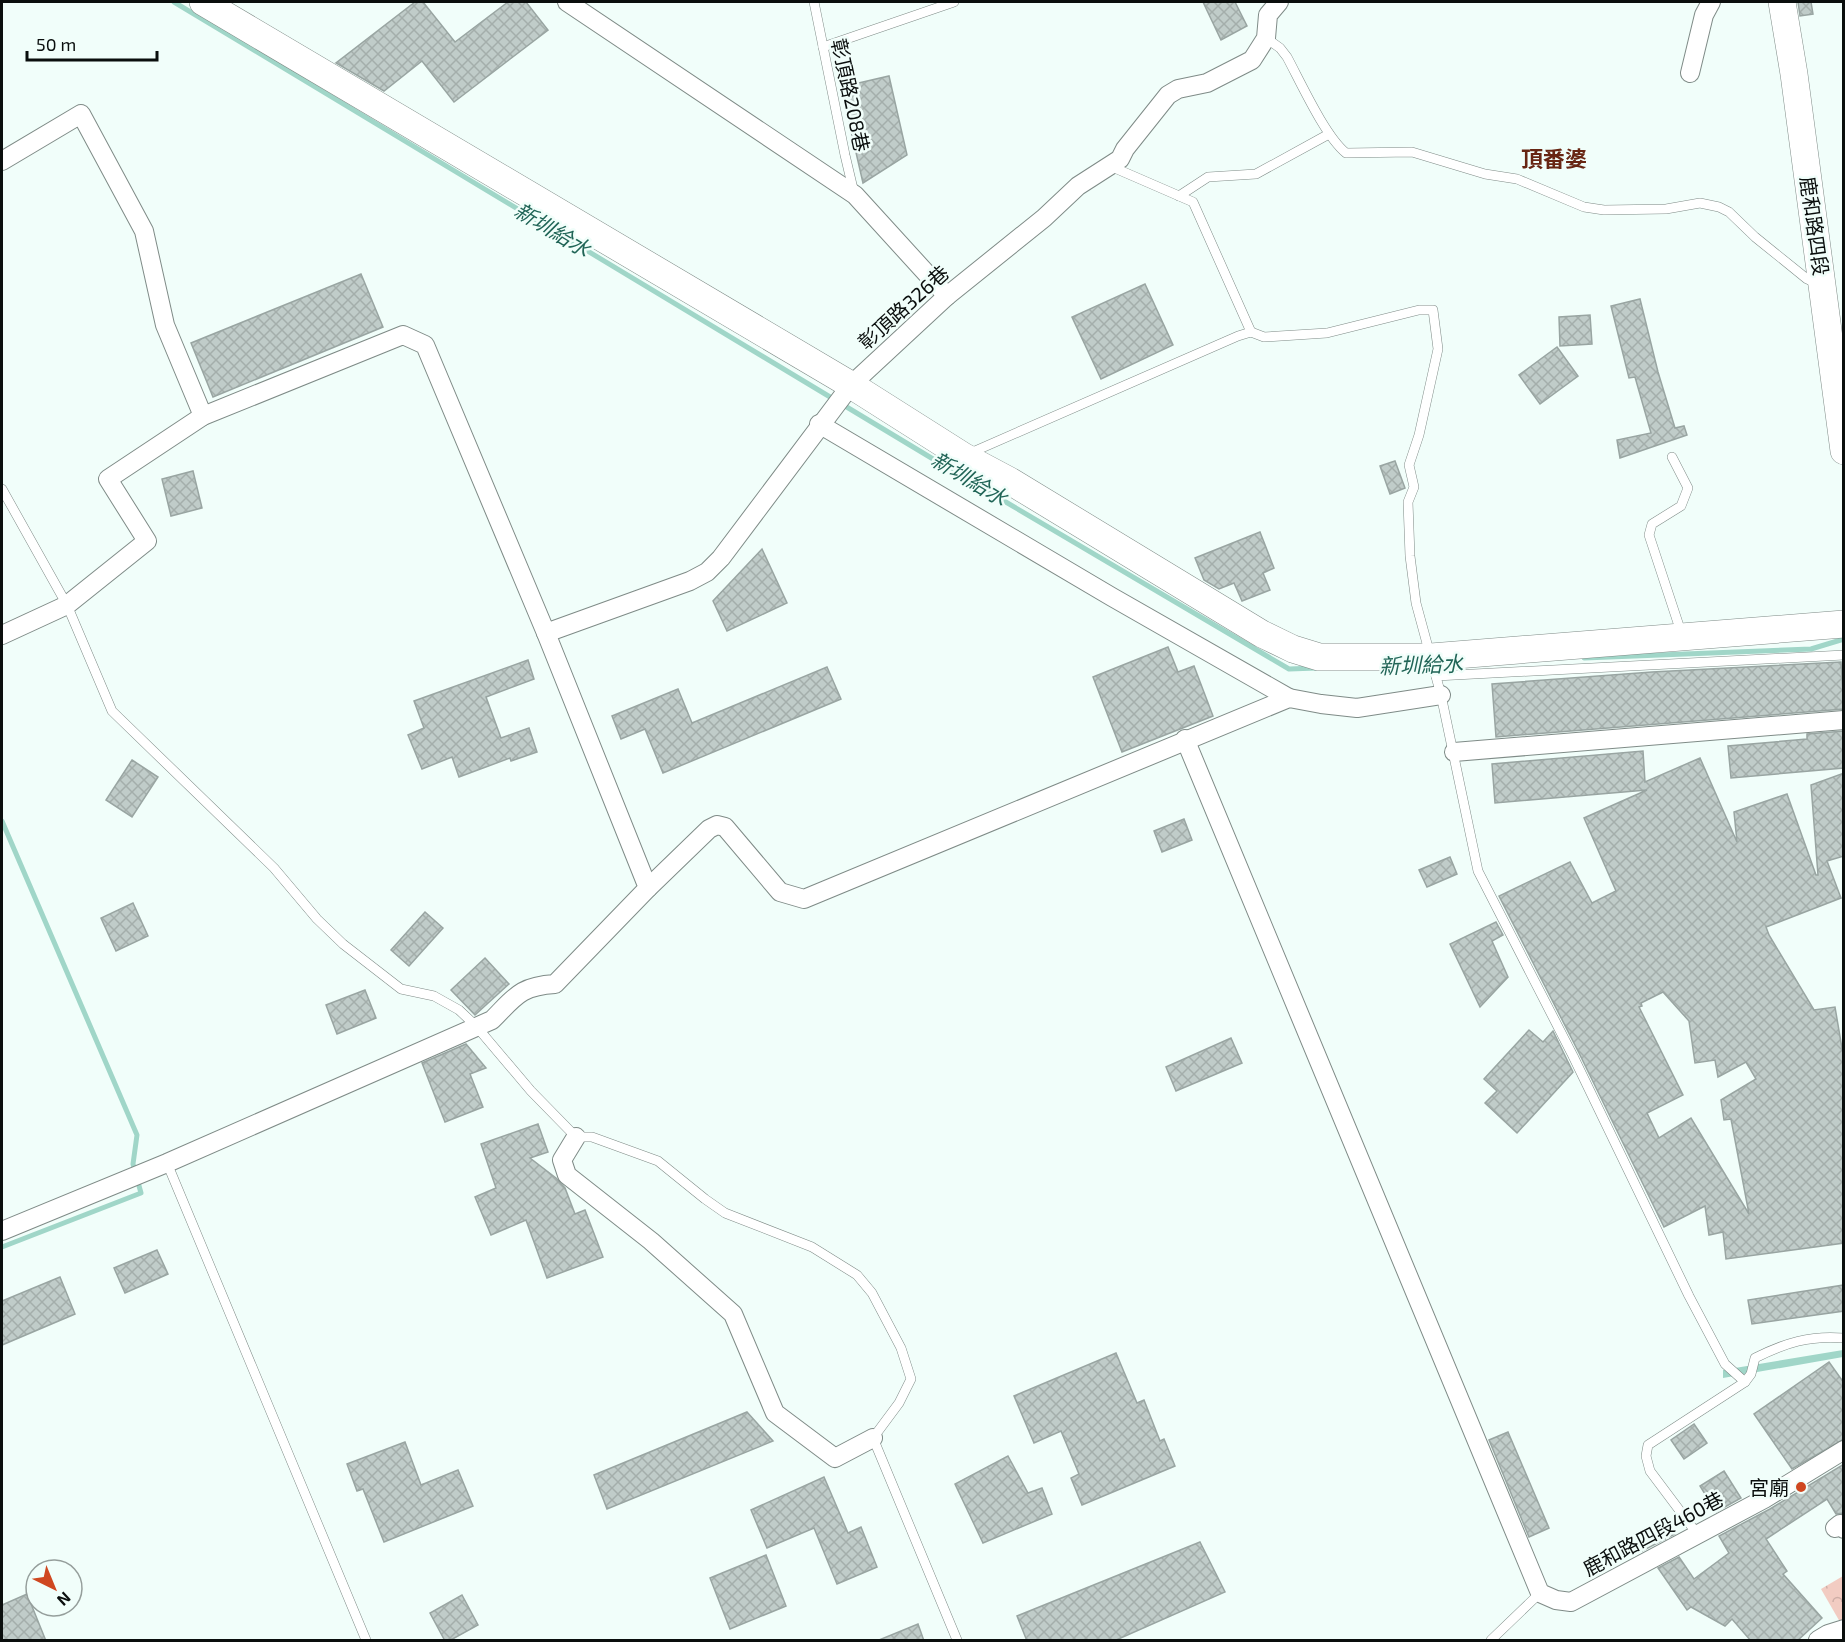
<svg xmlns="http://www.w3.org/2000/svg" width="1845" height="1642" font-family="'Exo 2','Noto Sans TC',sans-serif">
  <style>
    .forest { fill: url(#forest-crowns) }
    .water { fill: #a0d6c8 }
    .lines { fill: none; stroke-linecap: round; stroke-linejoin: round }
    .stream { stroke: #a0d6c8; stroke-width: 5 }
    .building { fill: url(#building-cross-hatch); stroke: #99a5a2; stroke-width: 1.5; fill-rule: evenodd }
    .lane-casing { stroke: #7f8b87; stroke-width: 10 }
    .street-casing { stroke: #7f8b87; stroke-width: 20 }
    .secondary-casing { stroke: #7f8b87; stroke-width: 28 }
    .lane { stroke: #fff; stroke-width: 9 }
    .street { stroke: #fff; stroke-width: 18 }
    .secondary { stroke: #fff; stroke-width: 27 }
    .poi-dot { fill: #cf4720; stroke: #f1fefa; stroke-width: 2 }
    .labels { text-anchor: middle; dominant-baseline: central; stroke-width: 5; stroke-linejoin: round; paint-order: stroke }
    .street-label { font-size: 20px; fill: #0a0e0d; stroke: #f1fefa }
    .poi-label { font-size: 20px; fill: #0a0e0d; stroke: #f1fefa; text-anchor: end }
    .water-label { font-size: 21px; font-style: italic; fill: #216557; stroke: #f1fefa }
    .quarter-label { font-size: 22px; font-weight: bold; fill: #672513; stroke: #f1fefa }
  </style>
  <defs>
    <pattern id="forest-crowns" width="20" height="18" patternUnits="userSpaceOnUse" patternTransform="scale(1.5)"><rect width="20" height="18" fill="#f2ccc2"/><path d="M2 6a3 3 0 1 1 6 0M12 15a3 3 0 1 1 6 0" fill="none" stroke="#ceaea6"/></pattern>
    <pattern id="building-cross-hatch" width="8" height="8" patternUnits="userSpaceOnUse" patternTransform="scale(1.5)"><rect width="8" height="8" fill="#c0ccc9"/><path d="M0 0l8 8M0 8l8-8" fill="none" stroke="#a4aeab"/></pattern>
  </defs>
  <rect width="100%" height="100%" fill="#f1fefa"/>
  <path class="forest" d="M1843 1576V1621L1840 1622 1821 1589Z"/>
  <path class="water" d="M1843 1350V1357L1723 1378V1370Z"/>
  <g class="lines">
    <g class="stream">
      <path d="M174 2 943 465 1289 669 1317 668"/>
      <path d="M1584 658 1811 649 1844 639"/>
      <path d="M2 821 137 1135 133 1164 141 1193 2 1247"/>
    </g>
  </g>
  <g class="building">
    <path d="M415 2H423L455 42 508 2H526L548 30 454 102 422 61 384 91 336 63Z"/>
    <path d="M1203 2H1235L1247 26 1221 40Z"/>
    <path d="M1798 2H1811L1813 14 1800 16Z"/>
    <path d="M889 76 907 155 863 183 841 87Z"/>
    <path d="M361 274 383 327 213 397 191 343Z"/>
    <path d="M1145 284 1173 345 1101 379 1072 317Z"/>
    <path d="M1640 299 1658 372 1675 428 1684 426 1687 435 1620 458 1617 440 1651 433 1635 377 1629 378 1611 306Z"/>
    <path d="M1590 315 1592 344 1560 346 1559 317Z"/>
    <path d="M1557 347 1578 376 1540 404 1519 375Z"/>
    <path d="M1395 461 1405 488 1390 494 1380 466Z"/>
    <path d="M193 471 202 508 171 516 162 479Z"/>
    <path d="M1260 532 1274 568 1263 573 1270 590 1242 601 1234 583 1219 589 1204 580 1195 558Z"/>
    <path d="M762 549 787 603 727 631 713 601Z"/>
    <path d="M1168 647 1178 672 1194 666 1213 716 1122 752 1093 677Z"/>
    <path d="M528 660 534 679 486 697 501 738 529 728 537 752 511 761 510 758 459 777 452 757 422 769 408 735 424 728 414 701Z"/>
    <path d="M1841 662 1844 709 1496 737 1492 684 1652 672Z"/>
    <path d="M827 667 841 699 663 773 645 729 621 739 612 716 678 689 692 723Z"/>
    <path d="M1844 731V768L1731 778 1728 746 1807 739V734Z"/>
    <path d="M1643 751 1645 782 1700 758 1737 842 1734 812 1787 794 1816 875H1818L1811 785 1844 773V856L1827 861 1841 898 1766 927 1769 935 1814 1010 1835 1007 1844 1060V1243L1726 1259 1723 1232 1709 1235 1705 1206 1664 1227 1579 1053 1499 896 1570 862 1592 903 1616 891 1584 818 1647 790 1495 803 1492 764ZM1663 992 1689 1021 1695 1063 1715 1060 1718 1077 1746 1062 1756 1079 1721 1100 1724 1120 1731 1119 1749 1214 1691 1118 1659 1138 1647 1113 1683 1095 1639 1007 1642 1006 1641 1003Z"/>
    <path d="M132 760 158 777 132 817 106 800Z"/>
    <path d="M1184 819 1192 840 1162 852 1154 831Z"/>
    <path d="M1450 857 1457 874 1427 887 1419 870Z"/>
    <path d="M133 903 148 936 116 951 101 918Z"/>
    <path d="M425 912 443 928 409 966 391 950Z"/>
    <path d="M1496 922 1503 935 1492 941 1508 977 1480 1007 1450 944Z"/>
    <path d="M485 958 509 984 475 1015 451 990Z"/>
    <path d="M365 990 376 1018 337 1034 326 1005Z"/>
    <path d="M1529 1030 1543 1042 1553 1031 1573 1072 1517 1133 1485 1103 1497 1091 1484 1079Z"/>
    <path d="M1231 1038 1242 1063 1176 1091 1166 1067Z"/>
    <path d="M466 1044 486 1068 470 1074 483 1107 445 1122 422 1063Z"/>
    <path d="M538 1124 548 1152 530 1158 556 1178 565 1188 575 1214 585 1210 603 1257 547 1278 526 1220 491 1235 475 1197 496 1188 481 1144Z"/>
    <path d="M157 1250 168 1274 125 1293 114 1268Z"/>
    <path d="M60 1277 75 1314 2 1345V1301Z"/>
    <path d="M1844 1285V1311L1752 1324 1748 1300Z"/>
    <path d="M1116 1353 1137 1403 1144 1400 1160 1441 1164 1439 1175 1466 1082 1505 1071 1478 1079 1474 1061 1431 1034 1443 1014 1396Z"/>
    <path d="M1829 1362 1844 1383V1439L1792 1469 1754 1414Z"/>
    <path d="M747 1412 773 1441 607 1509 594 1475Z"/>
    <path d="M1694 1424 1707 1443 1684 1459 1671 1440Z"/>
    <path d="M1508 1432 1549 1528 1529 1537 1489 1440Z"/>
    <path d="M405 1442 421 1485 458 1470 473 1506 384 1542 363 1489 357 1491 347 1464Z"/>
    <path d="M1008 1456 1028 1493 1042 1488 1052 1514 983 1543 955 1484Z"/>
    <path d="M1844 1464V1513L1836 1514 1827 1499 1766 1539 1787 1571 1783 1574 1822 1618 1797 1641H1751L1732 1619 1725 1626 1691 1607 1687 1610 1658 1568 1679 1557 1694 1579 1729 1553 1719 1536 1770 1509Z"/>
    <path d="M1724 1471 1741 1498 1716 1512 1700 1486Z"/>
    <path d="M824 1477 848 1533 861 1527 877 1567 837 1584 814 1528 767 1548 751 1510Z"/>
    <path d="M1667 1517 1675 1534 1642 1551 1634 1534Z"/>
    <path d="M1200 1542 1225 1592 1114 1641H1027L1017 1616Z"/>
    <path d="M766 1555 786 1606 730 1629 710 1578Z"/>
    <path d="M27 1594 46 1641H2V1605Z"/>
    <path d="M462 1595 478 1625 449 1641H445L430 1613Z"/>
    <path d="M918 1624 924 1641H879V1640Z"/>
  </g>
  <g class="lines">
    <defs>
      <g id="lane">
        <path d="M814 2 845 155 854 193"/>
        <path d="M1266 38 1280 48 1287 57C1301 83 1325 136 1346 153L1412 152 1485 174 1517 179 1584 207 1604 210 1666 209 1700 203 1719 207 1729 212 1755 237 1807 279 1818 284"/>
        <path d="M823 47 954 2"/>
        <path d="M1110 166 1193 202 1251 332"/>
        <path d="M1179 196 1208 177 1256 174 1329 134"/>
        <path d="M968 454 1238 336 1251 332 1264 337 1327 333 1419 310H1433L1438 349 1419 435 1409 465 1414 487 1408 502 1410 556 1416 603 1441 695 1478 871 1573 1056 1689 1296 1725 1364 1745 1382"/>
        <path d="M1672 457 1688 488 1681 506 1652 524 1649 535 1682 635"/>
        <path d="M2 489 67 605 112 711 274 868 317 919 343 944 401 989 434 996 459 1010 476 1026 531 1091 576 1137H592L658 1161 705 1199 725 1213 812 1247 857 1275 872 1293 901 1348 911 1379 899 1403 873 1438 957 1640"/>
        <path d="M1436 676 1844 655"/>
        <path d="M167 1163 366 1640"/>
        <path d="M1698 1535 1650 1471 1646 1456 1648 1445 1745 1382 1751 1374 1755 1358C1785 1343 1810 1335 1844 1338"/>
        <path d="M1491 1640 1540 1593"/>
      </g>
      <g id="street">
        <path d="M567 2 855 195 947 296"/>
        <path d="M1690 73 1704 15 1711 2"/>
        <path d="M2 161 81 114 144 231 165 325 203 416"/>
        <path d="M819 424 1112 597 1289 698"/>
        <path d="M546 633 690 581 707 572 721 558 851 385 947 296 1044 218 1078 186 1120 159 1125 149 1168 95 1178 89 1207 83 1252 60 1266 38 1268 15 1279 2"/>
        <path d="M2 635 67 605 147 541 108 479 203 416 403 335 425 345 546 633 648 888 555 984C520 986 515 997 492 1020L167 1163 2 1231"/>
        <path d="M1185 739 1540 1593 1556 1600 1571 1602 1764 1499 1844 1450"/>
        <path d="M1454 752 1844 720"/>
        <path d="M648 888 709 829 717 825 725 827 780 892 804 899 1289 698 1321 704 1357 708 1441 695"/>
        <path d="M576 1137 562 1160 567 1175 651 1241 733 1314 775 1413 835 1458 873 1438"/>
        <path d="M1835 1528 1840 1524 1844 1529"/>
        <path d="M1818 1640 1828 1634 1844 1629"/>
      </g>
      <g id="secondary">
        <path d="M203 2 851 385 963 456 1010 481 1262 634 1293 649 1319 657H1431L1844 624"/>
        <path d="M1782 2 1794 74 1844 451"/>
      </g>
    </defs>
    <use href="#lane" class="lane-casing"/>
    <use href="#street" class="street-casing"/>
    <use href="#secondary" class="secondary-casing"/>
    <use href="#lane" class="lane"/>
    <use href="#street" class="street"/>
    <use href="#secondary" class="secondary"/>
  </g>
  <circle class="poi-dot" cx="1801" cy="1487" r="6"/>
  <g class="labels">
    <g class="street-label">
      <text transform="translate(851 95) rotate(78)">彰頂路208巷</text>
      <text transform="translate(1815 226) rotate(82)">鹿和路四段</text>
      <text transform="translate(903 307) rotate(-42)">彰頂路326巷</text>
      <text transform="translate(1653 1533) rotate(-28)">鹿和路四段460巷</text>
    </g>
    <g class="poi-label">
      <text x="1789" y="1487">宮廟</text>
    </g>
    <g class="water-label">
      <text transform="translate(553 229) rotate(31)">新圳給水</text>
      <text transform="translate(970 478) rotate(31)">新圳給水</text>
      <text transform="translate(1421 664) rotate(-2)">新圳給水</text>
    </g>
    <g class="quarter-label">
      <text x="1554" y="158">頂番婆</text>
    </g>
  </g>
  <rect width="1845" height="1642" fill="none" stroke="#0a0e0d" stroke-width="6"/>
  <g transform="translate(54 1588) rotate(137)"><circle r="28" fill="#f1fefa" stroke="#959e9b" stroke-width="1.5"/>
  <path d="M0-4.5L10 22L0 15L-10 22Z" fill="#cf4720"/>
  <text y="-9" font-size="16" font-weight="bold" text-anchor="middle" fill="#0a0e0d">N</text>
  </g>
  <path d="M27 51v9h130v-9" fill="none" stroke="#0a0e0d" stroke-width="3"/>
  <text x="36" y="51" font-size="18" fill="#0a0e0d" stroke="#f1fefa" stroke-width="4.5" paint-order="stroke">50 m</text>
</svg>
